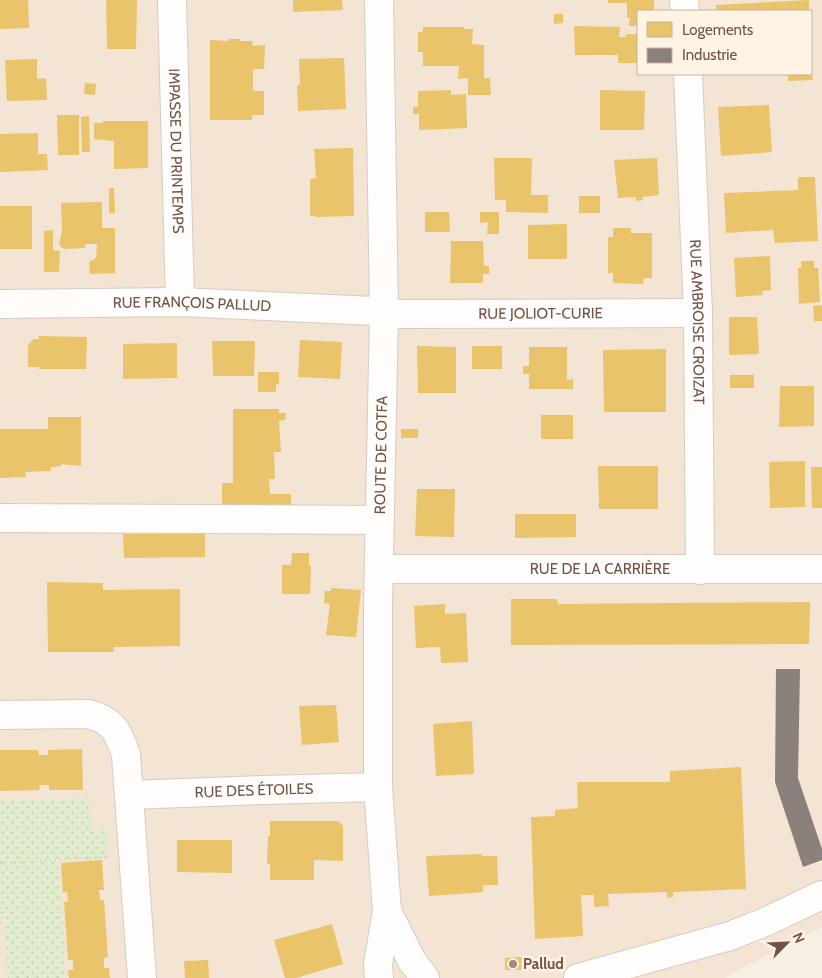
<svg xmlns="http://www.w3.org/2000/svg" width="822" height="978" font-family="Cabin,sans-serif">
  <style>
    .residential { fill: #f3e4d3; fill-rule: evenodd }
    .grass { fill: url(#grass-dots) }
    .homes { fill: #e9c46a }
    .industry { fill: #8a817c }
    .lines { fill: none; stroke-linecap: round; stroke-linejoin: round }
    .minor-casing { stroke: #d7ccc2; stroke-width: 30 }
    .path { stroke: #d9cfca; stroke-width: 3; stroke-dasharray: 1 4; stroke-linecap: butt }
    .minor { stroke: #fefdfb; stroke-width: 28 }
    .poi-dot { fill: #a28a7c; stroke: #fff3e4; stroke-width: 2 }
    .labels { text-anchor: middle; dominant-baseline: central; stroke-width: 5; stroke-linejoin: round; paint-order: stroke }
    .street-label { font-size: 15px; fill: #745344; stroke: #fff3e4 }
    .poi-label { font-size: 15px; font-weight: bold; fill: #745344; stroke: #fff3e4; text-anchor: start }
  </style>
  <defs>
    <pattern id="grass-dots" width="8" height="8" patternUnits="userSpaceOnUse" patternTransform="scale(1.25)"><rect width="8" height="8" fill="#e1edcd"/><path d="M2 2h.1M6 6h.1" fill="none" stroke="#c4cdb1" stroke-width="1.8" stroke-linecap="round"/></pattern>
  </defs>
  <rect width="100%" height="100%" fill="#f6efe4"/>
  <path class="residential" d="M0 0H822V927L724 978H0ZM638 11H811V74H638Z"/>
  <path class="grass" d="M89 798 92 829H107L108 858 59 861 66 978H8L4 915 0 914V801Z"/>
  <g class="homes">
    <path d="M0 0H28L29 28 0 29Z"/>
    <path d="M106 0H137L136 49H107Z"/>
    <path d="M293 0H342L343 10 293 12Z"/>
    <path d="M608 0H654V11H638V26H629L630 17 627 18V3H608Z"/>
    <path d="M809 0V11H717L716 5Z"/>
    <path d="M554 14H563V23L554 24Z"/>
    <path d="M574 26 620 27 619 37H626V34H638V63H618V55H575Z"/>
    <path d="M423 27H464V29H473L472 44 484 45V78H490L491 95H468V78L458 79 459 66H423V52H418V32H423Z"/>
    <path d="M229 39H241L240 41H253L252 46 265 45 264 69H253V91H264V115H252V120H210V40L229 41Z"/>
    <path d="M344 58 346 109 298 111 297 85H300L299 59Z"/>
    <path d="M37 59V79L46 78 47 100 7 101 5 60Z"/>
    <path d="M788 74H812L813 80 788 81Z"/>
    <path d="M85 83 96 84 95 95 84 94Z"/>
    <path d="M451 90V95L466 94 467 128 419 130V114H413V107H418V91Z"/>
    <path d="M600 90 645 91 644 130H600Z"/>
    <path d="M769 105 772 152 721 156 718 107Z"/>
    <path d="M57 115H79V155H58Z"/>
    <path d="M89 116 90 152H82L81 117Z"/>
    <path d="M103 121H148V168L114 169V141L94 139V123H103Z"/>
    <path d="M38 133V154H47L48 170 0 172V134Z"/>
    <path d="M353 148 354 216 315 217V216H310V179L316 178 314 149Z"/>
    <path d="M494 158H532L531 195H548V213L506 212V200H495Z"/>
    <path d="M657 158 659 195 642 197 643 200 636 201V197L618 198 614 160Z"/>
    <path d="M798 177H815L818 241 775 243 773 230 726 233 724 193 798 190Z"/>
    <path d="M109 188H114L115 213H109Z"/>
    <rect x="579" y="196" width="21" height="17"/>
    <path d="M102 202V228H115V273L90 274 89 262 96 258 97 244H85V248L64 249 59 245 62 230 61 203Z"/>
    <rect x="0" y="206" width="32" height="43"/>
    <path d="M425 212H449L450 232H425Z"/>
    <path d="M480 212H499V234H487L488 222 480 223Z"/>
    <path d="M567 224V259H528V225Z"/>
    <path d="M613 228H631V233H652V278H644L643 284 613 283V273H608V237H613Z"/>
    <path d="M53 230V250L60 251 59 272H44V231Z"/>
    <path d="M451 241H483L484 266H489V274H483V283H450Z"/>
    <path d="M770 256 771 290 762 291 763 295 736 297 734 258Z"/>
    <path d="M801 261H814V268H818L820 302 799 304 798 268H801Z"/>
    <path d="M822 305V321H814L813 306Z"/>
    <path d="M729 317H757L759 354 729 355Z"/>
    <path d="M38 336 87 337 86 369H39V367H28V346L33 339H39Z"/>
    <path d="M300 340 342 342 340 379 298 377Z"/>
    <path d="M212 341H255L254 376H213Z"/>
    <path d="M177 343V378L123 379V344Z"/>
    <path d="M417 346 456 347V393H418Z"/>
    <rect x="472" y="346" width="30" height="23"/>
    <path d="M529 347H567V380L573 379V389H529V374H523V366H529Z"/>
    <path d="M666 349V412H604L603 350Z"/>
    <path d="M258 372H279V385L276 384V392H258Z"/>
    <rect x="730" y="375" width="24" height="13"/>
    <path d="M780 386H814V426L779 427Z"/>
    <path d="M233 409H279V413H286L285 420 279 421 281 452H274L275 479H269L270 494H291V508H222V483H233Z"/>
    <rect x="541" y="415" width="32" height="24"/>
    <path d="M48 417H81V466L61 464 62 466 51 467V471L25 472 26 477 0 478V429H48Z"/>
    <rect x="401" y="429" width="17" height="9"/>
    <path d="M805 461V507L770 508 769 462Z"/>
    <path d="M598 466H658V509H599Z"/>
    <path d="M811 467H822V508H812Z"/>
    <path d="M417 489H455L454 537 415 536Z"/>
    <path d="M515 514H576V537L515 538Z"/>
    <path d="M123 534H205V557L124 558Z"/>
    <path d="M292 553H309V566H311L310 594H282V565H291Z"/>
    <path d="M47 582 103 583V590L180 589V646L114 647V652H48Z"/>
    <path d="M331 588 361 590 356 637 326 635 330 604 324 603 325 591H331Z"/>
    <path d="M511 599H557L558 604 810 602 809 644 511 645Z"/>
    <path d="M445 604V614L466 613 468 662 441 663 440 647 416 648 414 606Z"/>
    <path d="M336 705 339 742 302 745 299 706Z"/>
    <path d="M472 721 474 774 436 776 433 724Z"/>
    <path d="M82 749 83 790H49V785H39L40 790 0 791V750H38L39 755H48V750Z"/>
    <path d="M741 767 746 889 673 892V897L667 898V892L608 894 609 906 594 907V895H581L583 936 535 939 531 817 555 816V810L578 808 577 782H670V771Z"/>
    <path d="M270 821H338L343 826V861L314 860V880H270V864H267L268 836H270Z"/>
    <path d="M177 840H232V873L177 872Z"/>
    <path d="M481 854 482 856H497L498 885H483V892L429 896 426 856Z"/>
    <path d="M102 860 104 890H99L100 900H104L108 957 104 958V968H109L110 978H69L68 970H73V960H68L64 902H68L67 892 63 893 61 863Z"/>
    <path d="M332 924 343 964 296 978H285L274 940Z"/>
    <path d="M522 957V970H505V958Z"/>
    <path d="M208 960 209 978H185L184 961Z"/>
  </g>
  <path class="industry" d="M776 669H800L798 778 822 849V860L803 867 775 782Z"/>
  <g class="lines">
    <defs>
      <g id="minor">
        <path id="s1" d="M172 0 180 302"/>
        <path d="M684 0 685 11"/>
        <path id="s2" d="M688 74 698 313 700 570"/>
        <path id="s3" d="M0 304 180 302 374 311 398 314 698 313"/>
        <path d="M0 518 380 520"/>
        <path id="s4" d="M379 569H822"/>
        <path d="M0 715 89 714C114 721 118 732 126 755L142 978"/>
        <path id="s5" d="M129 795 263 790 378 787"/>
        <path d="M387 911 412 961 425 978"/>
        <path id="s6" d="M379 978 378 964 387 911 378 787V607L384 312 379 0"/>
        <path d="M578 978 730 936 765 922 822 895"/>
      </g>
    </defs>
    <use href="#minor" class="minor-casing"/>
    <g class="path">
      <path d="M0 863 107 857"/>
      <path d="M0 908 1 926"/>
    </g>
    <use href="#minor" class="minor"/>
  </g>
  <circle class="poi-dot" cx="513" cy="964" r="5"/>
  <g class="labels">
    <g class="street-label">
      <text stroke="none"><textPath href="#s1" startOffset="151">IMPASSE DU PRINTEMPS</textPath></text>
      <text stroke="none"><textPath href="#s3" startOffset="192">RUE FRANÇOIS PALLUD</textPath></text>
      <text stroke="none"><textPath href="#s3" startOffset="541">RUE JOLIOT-CURIE</textPath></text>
      <text stroke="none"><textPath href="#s2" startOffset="248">RUE AMBROISE CROIZAT</textPath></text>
      <text stroke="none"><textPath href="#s6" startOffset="524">ROUTE DE COTFA</textPath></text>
      <text stroke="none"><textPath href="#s4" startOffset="221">RUE DE LA CARRIÈRE</textPath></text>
      <text stroke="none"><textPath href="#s5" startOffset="125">RUE DES ÉTOILES</textPath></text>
    </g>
    <g class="poi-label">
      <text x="523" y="964">Pallud</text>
    </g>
  </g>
  <rect x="637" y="10" width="175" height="65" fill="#fff3e4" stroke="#c7b3a4"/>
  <rect x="647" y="22" width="25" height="15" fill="#e9c46a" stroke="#c7b3a4"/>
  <text x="682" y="35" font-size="15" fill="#745344">Logements</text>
  <rect x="647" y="48" width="25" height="15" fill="#8a817c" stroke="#c7b3a4"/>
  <text x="682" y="60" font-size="15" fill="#745344">Industrie</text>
  <g transform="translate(787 943) rotate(66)" stroke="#fff3e4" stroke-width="4" paint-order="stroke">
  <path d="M0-4L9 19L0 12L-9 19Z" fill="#745344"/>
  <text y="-8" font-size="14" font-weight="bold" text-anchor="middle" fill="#745344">N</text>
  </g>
</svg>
